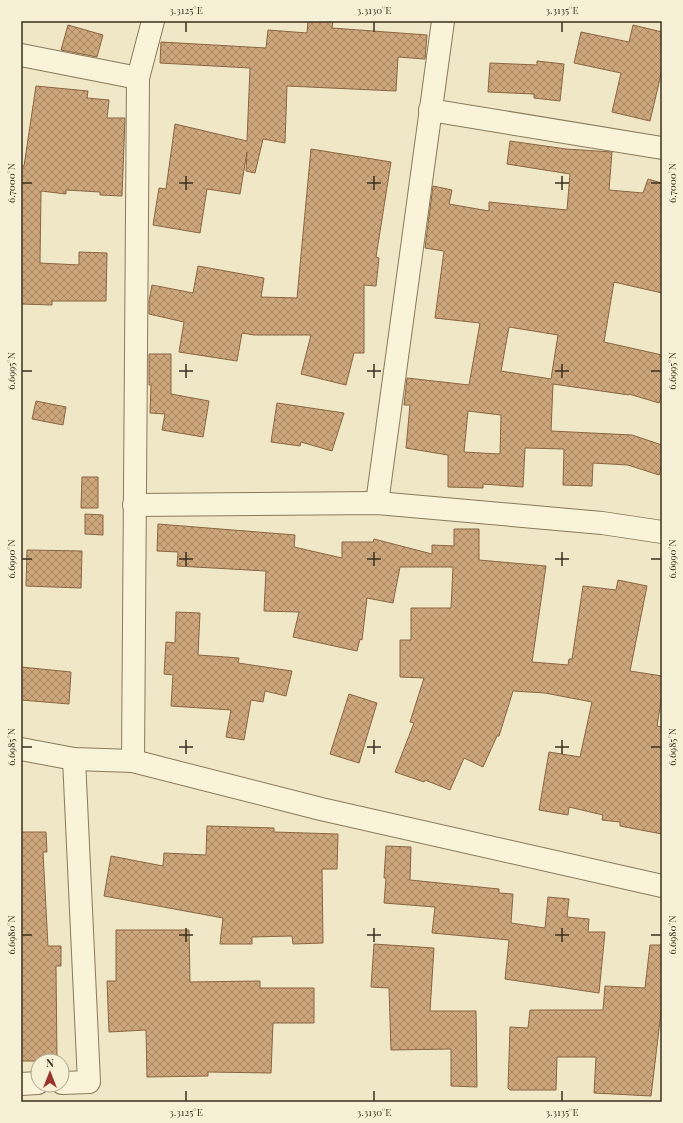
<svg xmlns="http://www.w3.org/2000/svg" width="683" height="1123" font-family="'Playfair Display',serif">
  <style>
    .building { fill: url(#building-cross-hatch); stroke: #8a6541; fill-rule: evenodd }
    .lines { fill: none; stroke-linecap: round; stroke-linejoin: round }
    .minor-casing { stroke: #8b795b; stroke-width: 24 }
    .minor { stroke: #f9f3d9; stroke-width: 22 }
    .ticks { fill: none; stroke: #3b2f1f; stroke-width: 1.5 }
    .neatline { fill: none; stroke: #3b2f1f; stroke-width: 1.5 }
    .ticks-label { font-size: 10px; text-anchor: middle; fill: #3b2f1f }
  </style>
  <defs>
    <pattern id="building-cross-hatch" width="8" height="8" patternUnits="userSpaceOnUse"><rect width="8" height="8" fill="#cda67b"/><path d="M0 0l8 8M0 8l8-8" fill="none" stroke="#a88864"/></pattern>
  </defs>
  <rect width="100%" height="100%" fill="#efe7c6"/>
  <g class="building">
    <path d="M308 21H333L332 28 427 35 425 59 398 57 396 91 287 86 285 143 263 139 255 173 246 171 247 152 240 194 207 189 200 233 153 225 159 188 166 189 175 124 247 141 250 68 160 63 161 42 266 48 268 30 307 33Z"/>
    <path d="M68 25 103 35 97 57 61 50Z"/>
    <path d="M633 25 662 32V70L650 121 612 112 621 73 574 63 581 32 629 42Z"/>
    <path d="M537 61 564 64 560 101 534 98V94L488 92 490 63 537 65Z"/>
    <path d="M36 86 88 91 87 98 109 100 107 118H125L122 196 100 195V192L66 190V194L41 191 40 263 79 265V252L107 253 106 301H52V305L21 304V166H24Z"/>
    <path d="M510 141 566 149 612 152 609 190 643 193 648 179 662 183V293L614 282 604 342 662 355V394L659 403 629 394V395L553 384 551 431 632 435 662 445V466L659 475 628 465 593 463 592 486 563 485 564 449 525 448 523 487 483 484V488L448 487V455L406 448 410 405H404L407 378 469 385 480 323 435 318 444 251 425 248 433 186 452 190 449 204 489 211V202L567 210 570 174 507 164ZM509 327 558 335 551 379 501 371ZM468 411 501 415 500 454 464 452Z"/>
    <path d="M311 149 391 162 376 257 379 258 376 286 364 285V353H354L346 385 301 374 311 335H254L242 333 237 361 179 352 184 322 149 314V301L152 285 193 293 198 266 264 278 261 297 297 298Z"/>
    <path d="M149 354H171V394L209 401 203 437 162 430 165 414 150 413 151 385H149Z"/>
    <path d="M36 401 66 407 63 425 32 419Z"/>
    <path d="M277 403 344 413 332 451 301 442 300 446 271 442Z"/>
    <path d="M82 477H98V508H81Z"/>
    <path d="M85 514 103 515V535L85 534Z"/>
    <path d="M158 524 295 535 294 547 342 558V542H373L374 539 432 554V545L454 546V529H479V560L546 566 532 662 568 665 569 659H572L583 586 616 590 618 580 647 586 630 671 662 676V695L657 726 662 727V834L620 826V822L602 820 603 815 569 807 568 815 539 810 549 752 580 757 592 702 545 693 513 691 499 736H497L483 767 464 758 450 790 425 780 424 782 395 772 414 723 410 722 424 678 400 677V640H411V608H451L453 567H400L393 603 367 598 362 640 360 639 357 651 293 637 299 612 264 611 266 571 177 566 178 552 157 551Z"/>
    <path d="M27 550 82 551 81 588 26 586Z"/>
    <path d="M176 612 200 613 198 655 239 658 238 663 292 671 286 696 265 691 263 702 251 700 244 740 226 737 231 710 171 706 173 675 164 674 166 642 175 643Z"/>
    <path d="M21 667 71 672 69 704 21 700Z"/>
    <path d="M349 694 377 703 359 763 330 754Z"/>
    <path d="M207 826 274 828V832L338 834 337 869H322L323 943 293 944 292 936 252 937V944H220L223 918 104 896 111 856 163 866 164 853 206 855Z"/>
    <path d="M21 832H46L47 852H43L48 946H61V966H56L57 1061H21Z"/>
    <path d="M386 846 411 847 410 880 499 889V893L513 894 511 923 545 928 548 897 569 899 567 917 589 919 588 932H605L599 993 505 979 509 940 432 933 435 907 384 903 386 878H384Z"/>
    <path d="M116 930H189L190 982 260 981V988H314V1023H273L271 1073 208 1072V1076L147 1077 146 1030 109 1032 107 981H116Z"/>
    <path d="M374 944 434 948 430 1011H476L477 1087 451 1086V1049L391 1050 389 988 371 987Z"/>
    <path d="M650 945H662V1004L651 1096 594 1093 596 1057H557L556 1090H510L508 1088 510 1027 528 1028 530 1010H603L605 986 645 988Z"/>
  </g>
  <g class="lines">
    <defs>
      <g id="minor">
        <path d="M21 55 138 78"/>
        <path d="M430 110 662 148"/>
        <path d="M377 503 443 21"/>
        <path d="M134 505 377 503 602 523 662 532"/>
        <path d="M21 749 74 759 133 761 321 809 662 886"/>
        <path d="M133 761 138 78 153 21"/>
        <path d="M62 1083 89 1082 74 759"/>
        <path d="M21 1084 38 1083"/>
      </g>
    </defs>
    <use href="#minor" class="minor-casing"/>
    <use href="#minor" class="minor"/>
  </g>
  <path class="ticks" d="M186 22V32M374 22V32M562 22V32M186 176V190M374 176V190M562 176V190M22 183H32M179 183H193M367 183H381M555 183H569M651 183H661M186 364V378M374 364V378M562 364V378M22 371H32M179 371H193M367 371H381M555 371H569M651 371H661M186 552V566M374 552V566M562 552V566M22 559H32M179 559H193M367 559H381M555 559H569M651 559H661M186 740V754M374 740V754M562 740V754M22 747H32M179 747H193M367 747H381M555 747H569M651 747H661M186 928V942M374 928V942M562 928V942M22 935H32M179 935H193M367 935H381M555 935H569M651 935H661M186 1091V1101M374 1091V1101M562 1091V1101"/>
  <rect width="683" height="1123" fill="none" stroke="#f6f0d6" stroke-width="44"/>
  <g transform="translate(50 1073)"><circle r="19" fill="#f6f0d6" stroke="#aba38d"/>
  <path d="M0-3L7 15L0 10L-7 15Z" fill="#9a352a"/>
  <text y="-6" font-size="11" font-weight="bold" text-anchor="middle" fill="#3b2f1f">N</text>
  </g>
  <rect x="22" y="22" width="639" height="1079" class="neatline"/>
  <g class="ticks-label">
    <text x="186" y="14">3.3125°E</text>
    <text x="374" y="14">3.3130°E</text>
    <text x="562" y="14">3.3135°E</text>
    <text transform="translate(11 183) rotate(-90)" y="4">6.7000°N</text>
    <text transform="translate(672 183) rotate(-90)" y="4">6.7000°N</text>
    <text transform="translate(11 371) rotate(-90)" y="4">6.6995°N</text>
    <text transform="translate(672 371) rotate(-90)" y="4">6.6995°N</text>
    <text transform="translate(11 559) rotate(-90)" y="4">6.6990°N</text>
    <text transform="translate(672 559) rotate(-90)" y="4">6.6990°N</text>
    <text transform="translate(11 747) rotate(-90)" y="4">6.6985°N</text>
    <text transform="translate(672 747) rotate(-90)" y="4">6.6985°N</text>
    <text transform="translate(11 935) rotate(-90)" y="4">6.6980°N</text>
    <text transform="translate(672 935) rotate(-90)" y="4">6.6980°N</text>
    <text x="186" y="1116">3.3125°E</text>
    <text x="374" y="1116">3.3130°E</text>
    <text x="562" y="1116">3.3135°E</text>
  </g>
</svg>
